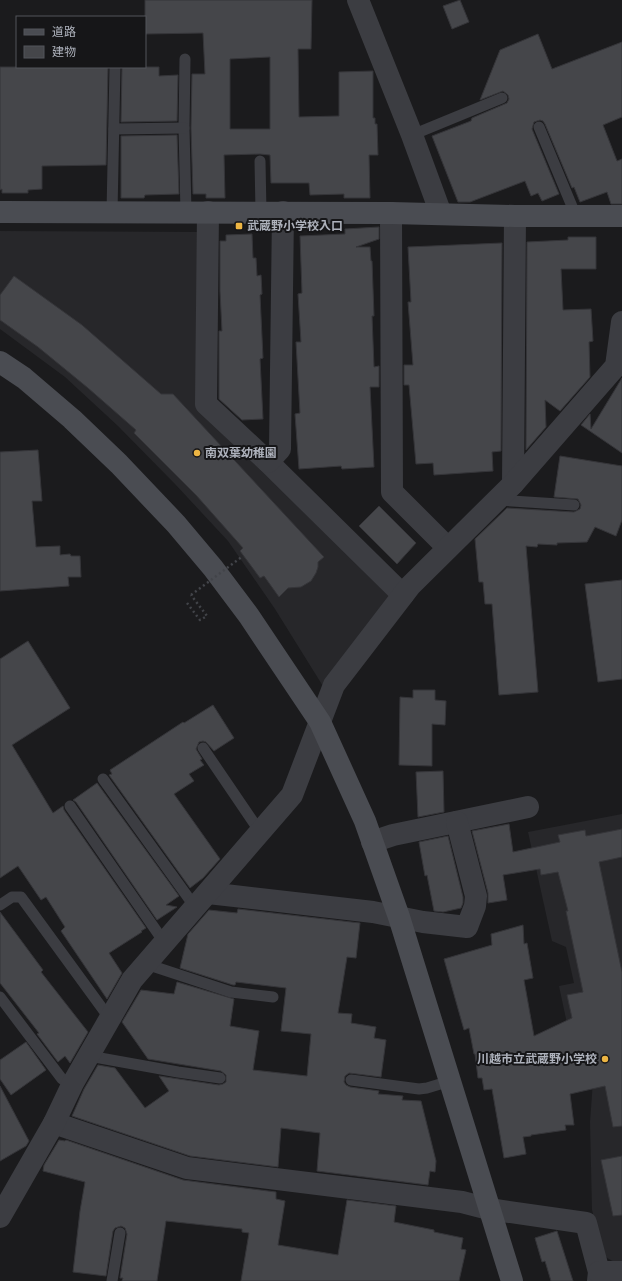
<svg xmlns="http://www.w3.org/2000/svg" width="622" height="1281" font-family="Raleway,'Noto Sans JP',sans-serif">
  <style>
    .built { fill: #27272a }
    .building { fill: #45464a; stroke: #353539; fill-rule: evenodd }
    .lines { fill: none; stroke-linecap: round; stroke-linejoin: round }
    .path { stroke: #424449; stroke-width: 2.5; stroke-dasharray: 2 3; stroke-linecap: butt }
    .lane { stroke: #3c3d42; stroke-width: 11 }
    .street { stroke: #3c3d42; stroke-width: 22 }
    .secondary { stroke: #4a4c52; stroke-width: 22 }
    .path-bridge { stroke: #424449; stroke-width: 2.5; stroke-dasharray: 2 3; stroke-linecap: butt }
    .poi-dot { fill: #edb543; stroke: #161618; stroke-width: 1.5 }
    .labels { text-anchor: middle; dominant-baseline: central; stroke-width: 4; stroke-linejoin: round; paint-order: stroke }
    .poi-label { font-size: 12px; font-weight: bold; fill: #aeb2bc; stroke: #161618; text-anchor: start }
  </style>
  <rect width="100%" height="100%" fill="#1b1b1d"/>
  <g class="built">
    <path d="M0 231 199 232 200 404 397 594 326 691 275 609 228 541 175 484 118 426 65 377 0 329Z"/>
    <path d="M622 814V1266L619 1265 604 1256 592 1210 590 1122 593 1081 569 1033 559 986 574 983 566 947 552 941 528 832Z"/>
  </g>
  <g class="building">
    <path d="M145 0H312L311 49H298L299 117 339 116V72L373 71V118H375V124H377L378 155H369L370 198H344V194L310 195 309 183H271L270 155 260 154 224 155 225 198H206V194H193L191 128 192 74H205L203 33 145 34ZM270 57V129H230V59Z"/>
    <path d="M460 0 469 22 452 29 443 6Z"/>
    <path d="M538 34 552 69 622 42V117L603 125 617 161 622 159V204H611L607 192 580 202 574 187 572 188 545 124 543 121 540 120 534 122 532 129 559 194 542 201 538 193 531 196 525 181 470 202H458L432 136 471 121 472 118 507 103 509 99 508 95 503 91 480 100 500 50Z"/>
    <path d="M0 67H108L106 165 42 166V189L28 190V193H2V189L0 190Z"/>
    <path d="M122 67H159V76L178 75 177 121 121 122Z"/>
    <path d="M177 135 179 194 145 195 144 198H121V136Z"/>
    <path d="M379 227V239L356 247H370L371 261H372L374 316H372L374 367 379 366V387H370L374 467 342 469 341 466 299 469 295 414 300 413 296 342H301L298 294 302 293 300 236 345 234V229Z"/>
    <path d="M252 234 253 258H256L257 276 261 275 262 294 260 295 263 358 260 359 263 419 242 420 219 399V331H222L220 291V241H226V235Z"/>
    <path d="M568 237H596V269H561L563 310 591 309 593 341 589 342 590 377 560 411 545 400 546 427 526 450 527 242 568 240Z"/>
    <path d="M502 243 501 451 492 452 493 471 434 475 433 463 416 464 409 385H404V365H413L408 302H411L408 247Z"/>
    <path d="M14 276 82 325 161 394H173L324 557 318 562V567L316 573 311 581 301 587 288 588 279 597 264 576 260 578 240 551 243 548 196 495 134 433 136 430 88 388 38 347 0 320V295Z"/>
    <path d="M622 378V453L581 425 590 414 591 429Z"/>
    <path d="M38 450 42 501H32L36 547 60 546V555L70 554 71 556H80L81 577H68L69 586 0 591V452Z"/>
    <path d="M560 456 622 466V520L616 536 595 527 587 542 557 543V545L538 544 537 547 526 546 538 692 499 695 492 604H485L483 582H479L475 539 507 508 574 512 580 509 581 505 578 499 554 497Z"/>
    <path d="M379 506 416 543 397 564 359 526Z"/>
    <path d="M622 580V679L598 682 585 584Z"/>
    <path d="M28 641 70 708 12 745 53 813 63 806 64 810 146 928 141 931 142 932 109 953 122 973 107 999 61 931 65 927 46 897 41 900 18 866 0 878V659Z"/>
    <path d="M413 690H435V700L446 701 445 725 432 724V766L399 765 400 697 413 698Z"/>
    <path d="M213 705 234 738 214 751 206 742 203 741 199 742 196 749 202 759 200 760 204 765 189 774 194 781 174 794 220 859 203 878 190 888 109 775 112 774 110 770 183 722 184 723Z"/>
    <path d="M443 771 444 812 418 817 416 772Z"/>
    <path d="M97 783 179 896 166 905 177 907 157 920 76 802 73 800Z"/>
    <path d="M509 824 513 852 560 842 558 835 585 830 586 836 622 829V857L599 862 622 972V1126L613 1127 605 1086 570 1094 574 1125H565L566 1130 531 1135V1136L523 1137 526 1154 504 1158 492 1089 484 1090 482 1078H478L475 1054H474L469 1028 464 1030 444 959 492 945 491 934 523 925 524 944 527 943 533 978 524 980 534 1036 572 1018 567 995 583 992 566 911H568L558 872 541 875 540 869 503 875 507 900 488 903V893L472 831Z"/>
    <path d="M448 836 463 897V903L461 908 443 912 434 911 427 875 425 876 419 842Z"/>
    <path d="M238 909 360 923 356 958 347 957 338 1013 352 1014 351 1023 376 1027 374 1038 386 1040 381 1077 349 1073 345 1076 344 1082 346 1085 350 1087 379 1091 378 1094 403 1096 402 1100 421 1101 436 1161 435 1172 430 1171 428 1185 317 1171 320 1133 281 1128 278 1167 190 1156 72 1116 84 1089 98 1065 115 1068 145 1108 169 1091 159 1076 219 1085 223 1084 226 1082V1075L221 1071 148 1059 122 1022 141 990 174 994 177 982 234 999 230 1026 259 1031 253 1070 307 1076 311 1034 281 1031 286 988 236 982 235 985H233L180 968 188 934 209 910 237 913Z"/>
    <path d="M0 912 43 970 41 972 88 1032 70 1063 65 1056 58 1062 37 1034 39 1033 0 983Z"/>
    <path d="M26 1042 46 1070 11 1095 0 1079V1060Z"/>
    <path d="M0 1086 29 1141 26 1146 0 1161Z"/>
    <path d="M59 1140 65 1141 66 1140 183 1180 276 1192V1199L285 1201 278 1245 338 1255 347 1200 396 1206 394 1222 434 1230V1232L463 1238 461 1249 466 1250 459 1281H241L249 1233 242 1232V1229L166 1221 157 1281H122L123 1278H120L127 1234 125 1228 121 1226 115 1228 113 1231 106 1276 73 1272 80 1211 85 1182 43 1171 44 1165Z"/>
    <path d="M622 1156V1215L613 1216 601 1160Z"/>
    <path d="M557 1231 573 1281H551L545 1261 542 1262 535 1238Z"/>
  </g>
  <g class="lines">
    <path class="path" d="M187 603 200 620 207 616 191 595"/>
    <g class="lane">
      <path d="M185 59 184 128 186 212"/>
      <path d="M539 127 576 216"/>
      <path d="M114 129 184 128"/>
      <path d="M412 135 502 98"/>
      <path d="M260 161 261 212"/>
      <path d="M112 212 115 67"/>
      <path d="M498 500 574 505"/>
      <path d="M203 748 260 832"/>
      <path d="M103 779 195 907"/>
      <path d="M70 806 164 942"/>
      <path d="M0 905 12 897H21L110 1019"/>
      <path d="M146 964 231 992 273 997"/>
      <path d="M0 997 62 1079 73 1083"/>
      <path d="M89 1056 178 1072 220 1078"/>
      <path d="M351 1080 419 1089 427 1088 450 1081"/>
      <path d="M112 1281 120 1233"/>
    </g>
    <g class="street">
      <path d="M358 0 412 135 441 214"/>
      <path d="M208 212 206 404 268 462 403 595"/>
      <path d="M391 213 392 492 448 548"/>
      <path d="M268 462 280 449 283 212"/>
      <path d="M513 484 515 216"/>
      <path d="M372 842 393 835 528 807"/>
      <path d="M208 893 373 912 423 922 467 927 475 906 476 896 457 822"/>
      <path d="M54 1123 187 1168 462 1202 489 1209 586 1223 599 1272 598 1281"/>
      <path d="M0 1217 54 1123 73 1083 132 980 292 795 334 685 410 586 513 484 616 366 622 322"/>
      <path d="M599 1272H622"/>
    </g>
    <g class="secondary">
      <path d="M0 212 391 213 515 216H622"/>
      <path d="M0 362 24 378 72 419 119 464 176 524 213 568 249 616 320 722 365 821 399 917 512 1281"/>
    </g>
    <path class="path-bridge" d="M191 595 243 556"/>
  </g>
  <g class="poi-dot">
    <rect x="235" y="222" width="8" height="8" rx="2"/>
    <circle cx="197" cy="453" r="4"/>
    <circle cx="605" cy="1059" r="4"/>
  </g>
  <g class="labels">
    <g class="poi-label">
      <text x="247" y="226">武蔵野小学校入口</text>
      <text x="205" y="453">南双葉幼稚園</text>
      <text x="597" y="1059" text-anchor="end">川越市立武蔵野小学校</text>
    </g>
  </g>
  <rect x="16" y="16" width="130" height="52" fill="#161618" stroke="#53545a"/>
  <rect x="24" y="29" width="20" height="6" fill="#4a4c52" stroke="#53545a"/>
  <text x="52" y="36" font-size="12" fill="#aeb2bc">道路</text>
  <rect x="24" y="46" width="20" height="12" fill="#45464a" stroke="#53545a"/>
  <text x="52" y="56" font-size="12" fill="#aeb2bc">建物</text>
</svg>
